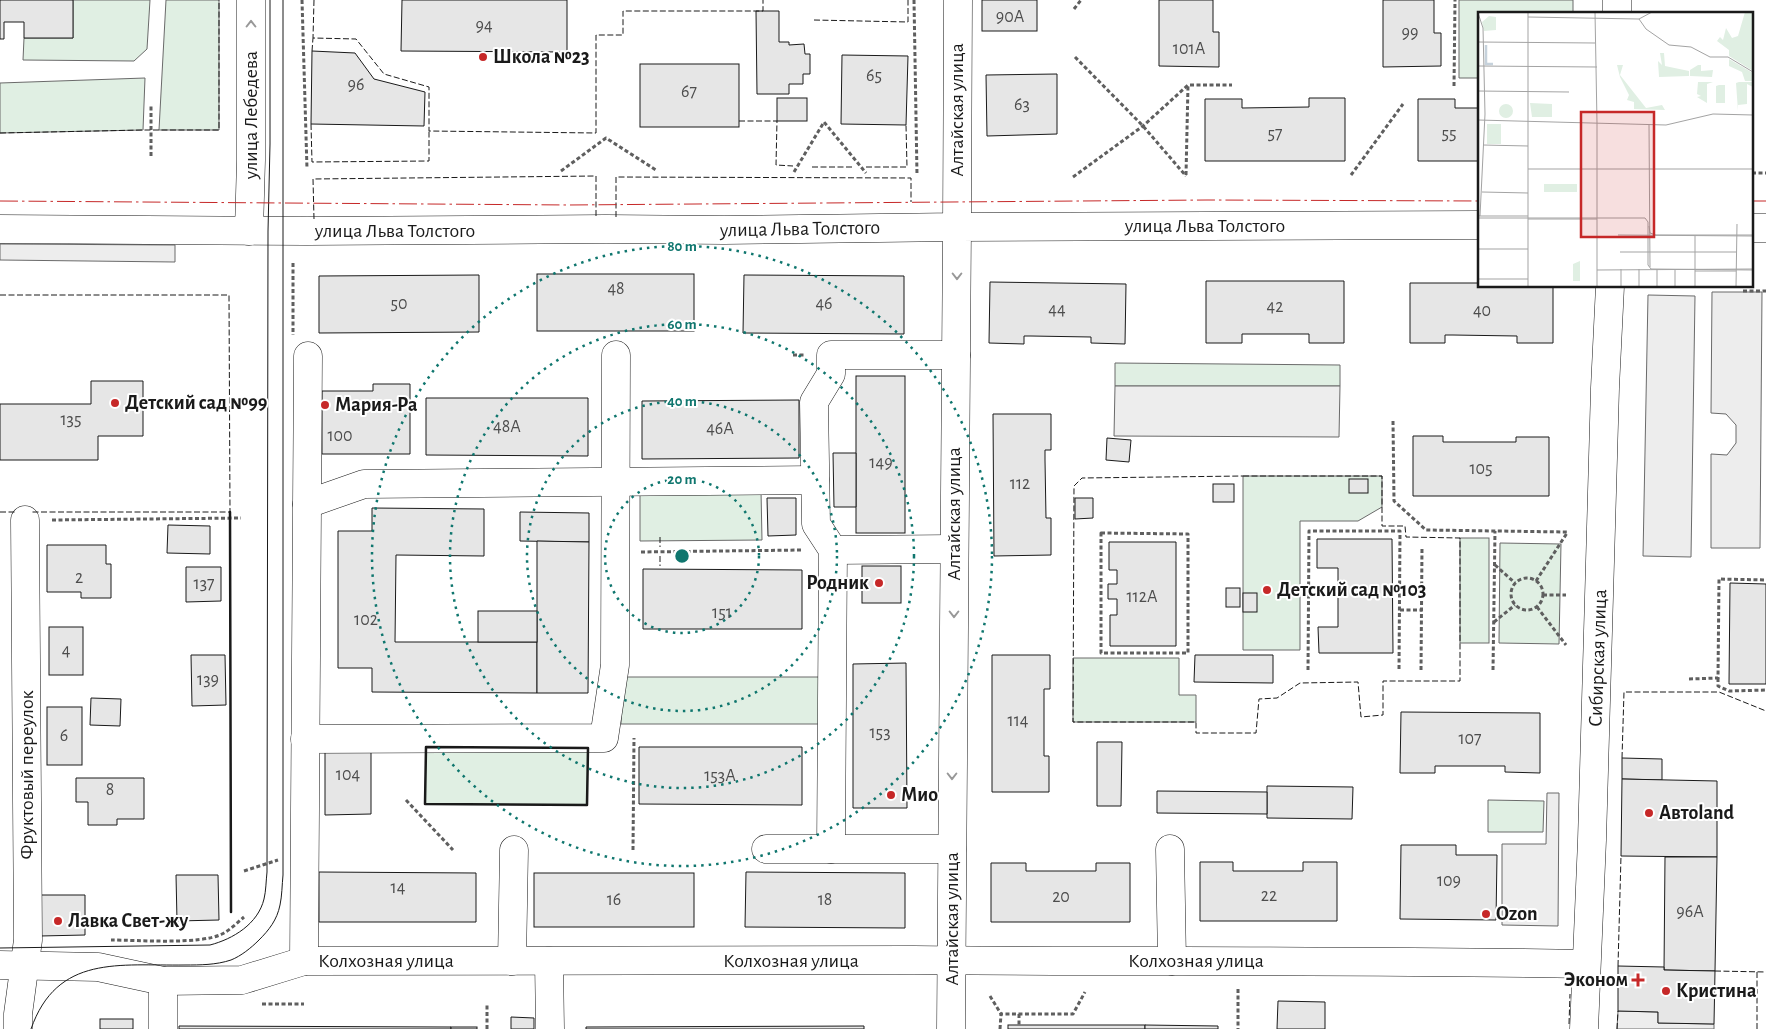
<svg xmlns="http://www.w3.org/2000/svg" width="1766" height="1029" font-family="'Alegreya Sans',sans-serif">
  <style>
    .green { fill: #e0efe3; stroke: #6a6a6a }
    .parking { fill: #ededed; stroke: #6a6a6a }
    .building { fill: #e6e6e6; stroke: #1a1a1a }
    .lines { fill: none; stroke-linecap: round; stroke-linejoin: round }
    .minor-casing { stroke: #1a1a1a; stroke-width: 29 }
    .major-casing { stroke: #1a1a1a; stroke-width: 29 }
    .path { stroke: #5f5f5f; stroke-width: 3; stroke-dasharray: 4 2.5; stroke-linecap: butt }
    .minor { stroke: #fff; stroke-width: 28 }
    .major { stroke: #fff; stroke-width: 28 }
    .tram { stroke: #1a1a1a; stroke-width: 1 }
    .fence { stroke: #1a1a1a; stroke-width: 1; stroke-dasharray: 6 2.5; stroke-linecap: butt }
    .wall { stroke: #1a1a1a; stroke-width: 2.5 }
    .power { stroke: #c62828; stroke-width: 1; stroke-dasharray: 18 4 2.5 4; stroke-linecap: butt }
    .oneway { stroke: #989898 }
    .ring { fill: none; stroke: #0f766e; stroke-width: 2.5; stroke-dasharray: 2.5 5 }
    .poi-dot { fill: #c62828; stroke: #fff; stroke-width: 2 }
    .labels { text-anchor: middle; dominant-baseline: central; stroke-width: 4; stroke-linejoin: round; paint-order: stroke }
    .number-label { font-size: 18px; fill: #4d4d4d }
    .poi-label { font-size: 20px; font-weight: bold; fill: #1a1a1a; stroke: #fff; text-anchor: start }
    .street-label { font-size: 20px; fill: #1a1a1a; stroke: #fff }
    .inset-river { fill: none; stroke: #c6d2dc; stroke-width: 2.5 }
    .inset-road { fill: none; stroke: #a3a3a3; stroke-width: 1 }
    .view { fill: #c62828; fill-opacity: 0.15; stroke: #c62828; stroke-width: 2.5 }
    .inset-edge { fill: none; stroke: #1a1a1a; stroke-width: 2.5 }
    .centre { fill: #0f766e; stroke: #fff; stroke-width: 2.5 }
    .ring-label { font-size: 15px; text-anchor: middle; font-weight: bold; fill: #0f766e; stroke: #fff; stroke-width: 4; stroke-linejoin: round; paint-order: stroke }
  </style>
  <rect width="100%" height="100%" fill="#fff"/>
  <g class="green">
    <path d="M73 0H150L147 49 134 61 23 60 24 38H73Z"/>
    <path d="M166 0H219V130H159Z"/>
    <path d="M1459 0H1573V14H1480V78H1459Z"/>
    <path d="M145 78 143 130 0 133V83Z"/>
    <path d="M1115 363 1340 365V386H1115Z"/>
    <path d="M1243 476H1382V507L1358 521H1300V650H1243Z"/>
    <path d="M761 490 762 540 640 541V491Z"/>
    <rect x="1460" y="538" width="29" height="105"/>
    <path d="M1500 543 1561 544 1559 644 1499 643Z"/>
    <path d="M1073 658H1179V695H1196V722H1073Z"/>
    <rect x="621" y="677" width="200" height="47"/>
    <path d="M426 747 588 748 587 805 425 804Z"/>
    <path d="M1488 800 1544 801 1543 832H1488Z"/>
  </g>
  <g class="parking">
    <path d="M0 244 175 245V262L0 260Z"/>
    <path d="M1712 292H1762L1760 548H1711V454L1727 455 1736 443V425L1726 414 1711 413Z"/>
    <path d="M1648 295 1695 296 1691 557 1643 556Z"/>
    <path d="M1115 386H1340L1339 437 1114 436Z"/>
    <path d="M1547 793H1559L1558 926 1502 925V844H1546Z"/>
    <path d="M1618 1011 1658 1012V1023L1714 1024V1029H1617Z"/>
  </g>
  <g class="building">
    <path d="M0 0H73V38H24V22H4V39H0Z"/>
    <path d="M402 0H567V52L401 51Z"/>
    <rect x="982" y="0" width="55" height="31"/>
    <path d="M1159 0H1213V32H1219V67L1159 66Z"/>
    <path d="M1383 0H1434V33H1441V66L1383 67Z"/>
    <path d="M756 11H779V42H789V45L804 44 805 54H810V74H803V84H789V94H757Z"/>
    <path d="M312 51 355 53 374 79 425 92 424 126 311 124Z"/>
    <path d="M842 55 908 56 906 125 841 124Z"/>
    <rect x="640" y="64" width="99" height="63"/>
    <path d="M1057 74V134L987 136 986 75Z"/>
    <rect x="777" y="98" width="30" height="23"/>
    <path d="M1309 98H1345V161H1205V99H1242V108L1309 107Z"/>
    <path d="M1418 99H1455V108H1480V161H1418Z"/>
    <rect x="537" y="274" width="157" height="57"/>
    <path d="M479 275V332L319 333V276Z"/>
    <path d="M744 275 904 276V334L743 333Z"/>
    <path d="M1206 281H1344V343H1309V334H1242V343H1206Z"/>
    <path d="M990 282 1126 284 1125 344 1091 343V337L1031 336H1024V344L989 343Z"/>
    <path d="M1410 283H1480V286H1553V343H1517V336L1453 335H1445V343H1410Z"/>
    <rect x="856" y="376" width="49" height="157"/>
    <path d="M91 381H143V436H98V460H0V404H91Z"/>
    <path d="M373 384H410V454H322V391H373Z"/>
    <path d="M426 398H588V456L426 455Z"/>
    <path d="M799 400V458L642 459V401Z"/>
    <path d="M993 414H1051V450H1045V460L1046 518H1051V555L994 556Z"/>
    <path d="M1413 436H1443V442H1516V437H1549V496H1413Z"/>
    <path d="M1107 438 1131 440 1129 462 1106 460Z"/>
    <path d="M833 453H856V507H834Z"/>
    <rect x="1349" y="479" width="19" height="14"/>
    <rect x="1213" y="484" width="21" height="18"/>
    <path d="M767 498H796V535L768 536Z"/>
    <path d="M1075 498H1093V518L1075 519Z"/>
    <path d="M372 508 484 509V556L396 555 395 642H537V693L372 692V668H338V531H372Z"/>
    <path d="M520 512 589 513V542L520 541Z"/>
    <path d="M168 525 210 526V554L167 553Z"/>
    <path d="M1317 539H1392L1393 653H1319L1318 627H1338V568H1317Z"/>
    <path d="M537 541 589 542 588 693H537Z"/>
    <path d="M1109 542H1176V646H1110V615H1117V599H1108V584H1117V570H1109Z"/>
    <path d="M47 545H106V564H111V598H81V592H47Z"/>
    <rect x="862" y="566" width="39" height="37"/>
    <path d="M186 567H221V601L186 602Z"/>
    <path d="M643 569 802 570V629H643Z"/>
    <path d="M1730 583 1766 584V684H1729Z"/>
    <rect x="1226" y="588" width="14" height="19"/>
    <rect x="1243" y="593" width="14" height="19"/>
    <rect x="478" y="611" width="59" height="31"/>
    <rect x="49" y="627" width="34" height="48"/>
    <path d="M191 655H225L226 705 192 706Z"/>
    <path d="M992 655H1050V689H1044V756H1049V792H992Z"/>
    <path d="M1195 655H1273V683L1194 682Z"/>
    <path d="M906 663 907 808H853V664Z"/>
    <path d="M91 698 121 699 120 726 90 725Z"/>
    <rect x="47" y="707" width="35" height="58"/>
    <path d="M1401 712 1540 713V773L1505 772V766H1435V773H1400Z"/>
    <path d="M1097 742H1122L1121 806H1097Z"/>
    <path d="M325 747H371V814L325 815Z"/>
    <path d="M639 747H802V805L639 804Z"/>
    <path d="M1622 758 1662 759V780L1622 779Z"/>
    <path d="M76 778H144V819H117V825H88V802H76Z"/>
    <path d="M1622 779 1717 781V857L1621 856Z"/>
    <path d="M1267 786 1353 787 1352 819 1267 818Z"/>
    <path d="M1157 791 1267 792V814L1157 813Z"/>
    <path d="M1401 845H1456V855H1497L1496 920 1400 919Z"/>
    <path d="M1665 857H1717L1715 971 1664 970Z"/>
    <path d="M1200 862H1233V871H1303V862H1337V921H1200Z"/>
    <path d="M991 863H1026V871H1096V863H1130V922H991Z"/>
    <path d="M319 872 476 873V922H319Z"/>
    <path d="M746 872 905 873V928L745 927Z"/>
    <rect x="534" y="873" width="160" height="54"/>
    <path d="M176 875H218L219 920 177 921Z"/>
    <path d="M40 895H85V935L40 936Z"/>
    <path d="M1618 966 1664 967V970L1715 971 1714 1024 1658 1023V1012L1618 1011Z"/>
    <path d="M1278 1001 1325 1002V1029H1277Z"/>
    <path d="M511 1017 534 1018V1029H511Z"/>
    <rect x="100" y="1019" width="33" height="10"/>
    <rect x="1008" y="1025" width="137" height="4"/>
    <path d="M1145 1025 1218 1026V1029H1145Z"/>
    <path d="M179 1026 451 1027V1029H179Z"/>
    <path d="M864 1026V1029H586V1027Z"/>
    <rect x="451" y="1027" width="26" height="2"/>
  </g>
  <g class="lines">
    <defs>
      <g id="minor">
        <path d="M1752 228H1766"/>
        <path d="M0 229 307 231 606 229 724 230 957 227 958 0"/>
        <path d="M249 231 251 160V0"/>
        <path d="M307 504 364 484 815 480"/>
        <path d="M833 550 954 549"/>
        <path d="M305 739 604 738 615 665 616 355"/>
        <path d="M766 849H952"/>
        <path d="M831 849 833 550 816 524 814 402 831 374V355H956"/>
        <path d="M1170 849 1172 961"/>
        <path d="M304 961 308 356"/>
        <path d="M512 961 514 850"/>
        <path d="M549 961 550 1029"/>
        <path d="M0 965 98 967 163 981 242 980 304 961 914 960C1138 962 1362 960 1586 964"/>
        <path d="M18 1029V1014L28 940 25 520"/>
        <path d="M163 1029V981"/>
      </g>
      <g id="major">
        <path d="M1617 14V0"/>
        <path d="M951 1029 957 227 1480 225"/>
        <path d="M1584 1029 1592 840 1605 388 1610 286"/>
      </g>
    </defs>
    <use href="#minor" class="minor-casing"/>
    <use href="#major" class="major-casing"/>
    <g class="path">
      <path d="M302 0 307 169"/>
      <path d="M914 0 917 175"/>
      <path d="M1074 9 1081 0"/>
      <path d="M1075 57 1143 126 1186 176"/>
      <path d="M1454 86 1455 0"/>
      <path d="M151 156V105"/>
      <path d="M561 171 606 138 656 170"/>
      <path d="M794 172 824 122 866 173"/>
      <path d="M1752 173H1766"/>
      <path d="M1186 175 1188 85"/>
      <path d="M1351 175 1403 104"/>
      <path d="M1073 177 1143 126 1188 85H1232"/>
      <path d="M293 263V335"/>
      <path d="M1743 291H1766"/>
      <path d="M793 355H806"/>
      <path d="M1393 421 1394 501 1426 530 1567 532"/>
      <path d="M52 520 241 518"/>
      <path d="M1101 533 1188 534V653H1101Z"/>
      <path d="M641 552 802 550"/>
      <path d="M1495 565 1515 583"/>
      <circle cx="1527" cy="594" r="16"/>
      <path d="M1536 581 1567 533"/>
      <path d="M1543 595H1566"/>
      <path d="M1537 607 1566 645"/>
      <path d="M1400 610H1422"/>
      <path d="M1494 622 1515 605"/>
      <path d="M1308 670 1309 531H1400L1399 670"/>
      <path d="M1421 670 1422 547"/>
      <path d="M1493 670 1495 531"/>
      <path d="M1718 678V686L1729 691 1766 690"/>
      <path d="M1689 679 1718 678 1719 579 1766 580"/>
      <path d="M406 800 453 850"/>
      <path d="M633 850 634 738"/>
      <path d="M244 871 278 860"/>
      <path d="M111 940C138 940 200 945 222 934 230 930 237 923 244 917"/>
      <path d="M1238 989V1029"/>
      <path d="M990 996 1001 1014"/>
      <path d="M262 1004H304"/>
      <path d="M1019 1014V1025"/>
      <path d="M487 1029V1004"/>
      <path d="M1000 1029 1001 1014H1073L1085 992"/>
    </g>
    <use href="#minor" class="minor"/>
    <use href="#major" class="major"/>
    <g class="tram">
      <path d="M0 948 210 945C233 939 258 924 264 899 266 891 266 881 267 872L268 231 270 144V0"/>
      <path d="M31 1029C57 954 120 966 185 965 200 965 216 965 231 960 241 956 251 948 259 940 269 930 277 920 280 905 282 896 282 885 283 875V0"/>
    </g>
    <g class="fence">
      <path d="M314 0 313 38 356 39 384 74 429 87V131L596 133V35H623V11H763V0"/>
      <path d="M814 20 908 22V0"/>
      <path d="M312 51 313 38"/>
      <path d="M739 121H777L776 165 793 166"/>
      <path d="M311 124 312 162 429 161V131"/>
      <path d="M0 133 143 130H219V0"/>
      <path d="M812 167H854"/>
      <path d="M866 167H907L906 125"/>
      <path d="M616 217V177L911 178V202"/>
      <path d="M314 219 313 179 596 176V217"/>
      <path d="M0 295H229L230 512H32"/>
      <path d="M1243 476H1382V526H1405L1406 537 1460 538V681H1383V715L1361 717 1358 682 1300 683 1277 698 1259 699 1256 733H1196V722H1073L1074 486 1082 478Z"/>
      <path d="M0 512H17"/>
      <path d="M660 537V547"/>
      <path d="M660 556V566"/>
      <path d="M1622 758 1624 692H1719L1766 711"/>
      <path d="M1618 966 1621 856"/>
      <path d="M1715 971 1766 972"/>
      <path d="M1757 972V1029"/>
      <path d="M1569 1024 1570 994"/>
      <path d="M1617 1029 1618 1011"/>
    </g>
    <g class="wall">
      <path d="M230 512 231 912"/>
      <path d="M426 747 588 748 587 805 425 804Z"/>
    </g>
    <g class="power">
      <path d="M0 201 569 205 1207 200 1480 201"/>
      <path d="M1752 201H1766"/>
    </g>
  </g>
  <defs><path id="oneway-chevron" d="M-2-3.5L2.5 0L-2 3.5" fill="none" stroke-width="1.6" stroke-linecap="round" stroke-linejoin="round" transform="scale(1.25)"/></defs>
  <g class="oneway">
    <use href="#oneway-chevron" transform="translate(251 24) rotate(-90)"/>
    <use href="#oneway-chevron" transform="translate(957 276) rotate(90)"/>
    <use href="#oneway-chevron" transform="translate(954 614) rotate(90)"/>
    <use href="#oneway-chevron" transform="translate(952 776) rotate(90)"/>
  </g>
  <g class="ring">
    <circle cx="682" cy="556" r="77"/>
    <circle cx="682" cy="556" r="155"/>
    <circle cx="682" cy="556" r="232"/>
    <circle cx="682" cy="556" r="310"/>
  </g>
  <g class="poi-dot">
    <circle cx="483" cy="57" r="5"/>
    <circle cx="115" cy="403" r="5"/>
    <circle cx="325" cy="405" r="5"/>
    <circle cx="879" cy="583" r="5"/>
    <circle cx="1267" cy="590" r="5"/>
    <circle cx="891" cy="795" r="5"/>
    <circle cx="1649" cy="813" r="5"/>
    <circle cx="1486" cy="914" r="5"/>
    <circle cx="58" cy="921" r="5"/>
    <path d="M1635.5 972.5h5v5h5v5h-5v5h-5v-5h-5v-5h5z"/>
    <circle cx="1666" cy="991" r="5"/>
  </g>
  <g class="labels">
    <g class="number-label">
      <text x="1010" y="17">90А</text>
      <text x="484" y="26">94</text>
      <text x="1410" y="33">99</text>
      <text x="1189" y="49">101А</text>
      <text x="874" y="76">65</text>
      <text x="356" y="85">96</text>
      <text x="689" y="92">67</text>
      <text x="1022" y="105">63</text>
      <text x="1275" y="134">57</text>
      <text x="1449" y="134">55</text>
      <text x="616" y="289">48</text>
      <text x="399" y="304">50</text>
      <text x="824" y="304">46</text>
      <text x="1275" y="307">42</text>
      <text x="1057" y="310">44</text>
      <text x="1482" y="311">40</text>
      <text x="71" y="420">135</text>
      <text x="507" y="427">48А</text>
      <text x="720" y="429">46А</text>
      <text x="340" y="436">100</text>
      <text x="881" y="463">149</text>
      <text x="1481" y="469">105</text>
      <text x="1020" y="484">112</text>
      <text x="79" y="578">2</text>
      <text x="204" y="584">137</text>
      <text x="1142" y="597">112А</text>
      <text x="722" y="613">151</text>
      <text x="366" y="620">102</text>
      <text x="66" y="651">4</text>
      <text x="208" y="680">139</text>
      <text x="1018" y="721">114</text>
      <text x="880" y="733">153</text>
      <text x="64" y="736">6</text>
      <text x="1470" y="739">107</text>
      <text x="348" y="775">104</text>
      <text x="720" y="776">153А</text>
      <text x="110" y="790">8</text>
      <text x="1449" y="881">109</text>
      <text x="398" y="888">14</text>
      <text x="1269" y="896">22</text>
      <text x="1061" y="897">20</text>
      <text x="614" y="900">16</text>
      <text x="825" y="900">18</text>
      <text x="1690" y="912">96А</text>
    </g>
    <g class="poi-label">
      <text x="493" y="57">Школа №23</text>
      <text x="125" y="403">Детский сад №99</text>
      <text x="335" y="405">Мария-Ра</text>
      <text x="869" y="583" text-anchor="end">Родник</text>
      <text x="1277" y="590">Детский сад №103</text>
      <text x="901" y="795">Мио</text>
      <text x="1659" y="813">Автоland</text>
      <text x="1496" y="914">Ozon</text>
      <text x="68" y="921">Лавка Свет-жу</text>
      <text x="1628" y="980" text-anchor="end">Эконом</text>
      <text x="1676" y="991">Кристина</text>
    </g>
    <g class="street-label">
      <text transform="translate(957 110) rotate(-90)">Алтайская улица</text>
      <text transform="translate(251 115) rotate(-90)">улица Лебедева</text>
      <text x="1205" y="226">улица Льва Толстого</text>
      <text transform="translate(800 229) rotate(-1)">улица Льва Толстого</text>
      <text x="395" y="231">улица Льва Толстого</text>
      <text transform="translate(954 514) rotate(-90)">Алтайская улица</text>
      <text transform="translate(1598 658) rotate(-88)">Сибирская улица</text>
      <text transform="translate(27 775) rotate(-90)">Фруктовый переулок</text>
      <text transform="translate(952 919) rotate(-90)">Алтайская улица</text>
      <text x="386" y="961">Колхозная улица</text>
      <text x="791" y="961">Колхозная улица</text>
      <text x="1196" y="961">Колхозная улица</text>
    </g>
  </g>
  <g transform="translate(1478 12)">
    <rect width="275" height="275" fill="#fff"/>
    <path d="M267 0H275V59L251 44V38L239 29 242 25 245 28 248 16 254 26 260 24ZM11 4 18 5V18L6 19 4 10ZM182 41H186L187 54 211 59V64L181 65 180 49 184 53ZM251 47 275 61V69H267L264 60 251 54ZM139 53H145L142 63 168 96 184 93 187 98 156 97V90L149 88 151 83 142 65ZM220 53H223V59L235 58 234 65 212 64V58ZM220 70H235L229 72V91L219 85 223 84 219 82ZM261 70H274L275 75 269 72V92L260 93V99L258 71ZM241 73H247V91H238V74ZM52 91 74 92V105H54ZM21 99a7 7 0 1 1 14 0a7 7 0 1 1-14 0ZM9 112H23V132H9ZM66 172H99V180H66ZM102 249V269H95V252Z" fill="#e0efe3"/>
    <path class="inset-river" d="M8 33V52H15"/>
    <path class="inset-road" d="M117 0 119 111M0 1 5 16 7 102 2 204M50 5 161 7 174 0M161 7 168 17 191 33 213 35 232 45H250L275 60M0 30 117 31M0 54 119 55M0 79 91 80M0 108 188 113 235 102 275 103M119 111V157H275M171 112 172 255M5 133 50 134M50 157H119V275M4 180 50 181M1 204H50M0 206H167L170 210V253L173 257 275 258M50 207H119M171 214 172 221 178 223H275M140 223 275 224M0 237H50M142 240H259M197 257V275M119 258 275 257M217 259H258M0 267H50M50 275V0M143 275V257M161 275V257M179 275V257M217 275V224M258 275 259 212"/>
    <path class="view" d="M103 100H176V225H103Z"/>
    <rect width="275" height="275" class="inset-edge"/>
  </g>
  <circle cx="682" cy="556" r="8" class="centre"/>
  <g class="ring-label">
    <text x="682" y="251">80 m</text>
    <text x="682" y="329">60 m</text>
    <text x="682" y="406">40 m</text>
    <text x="682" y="484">20 m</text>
  </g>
</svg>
